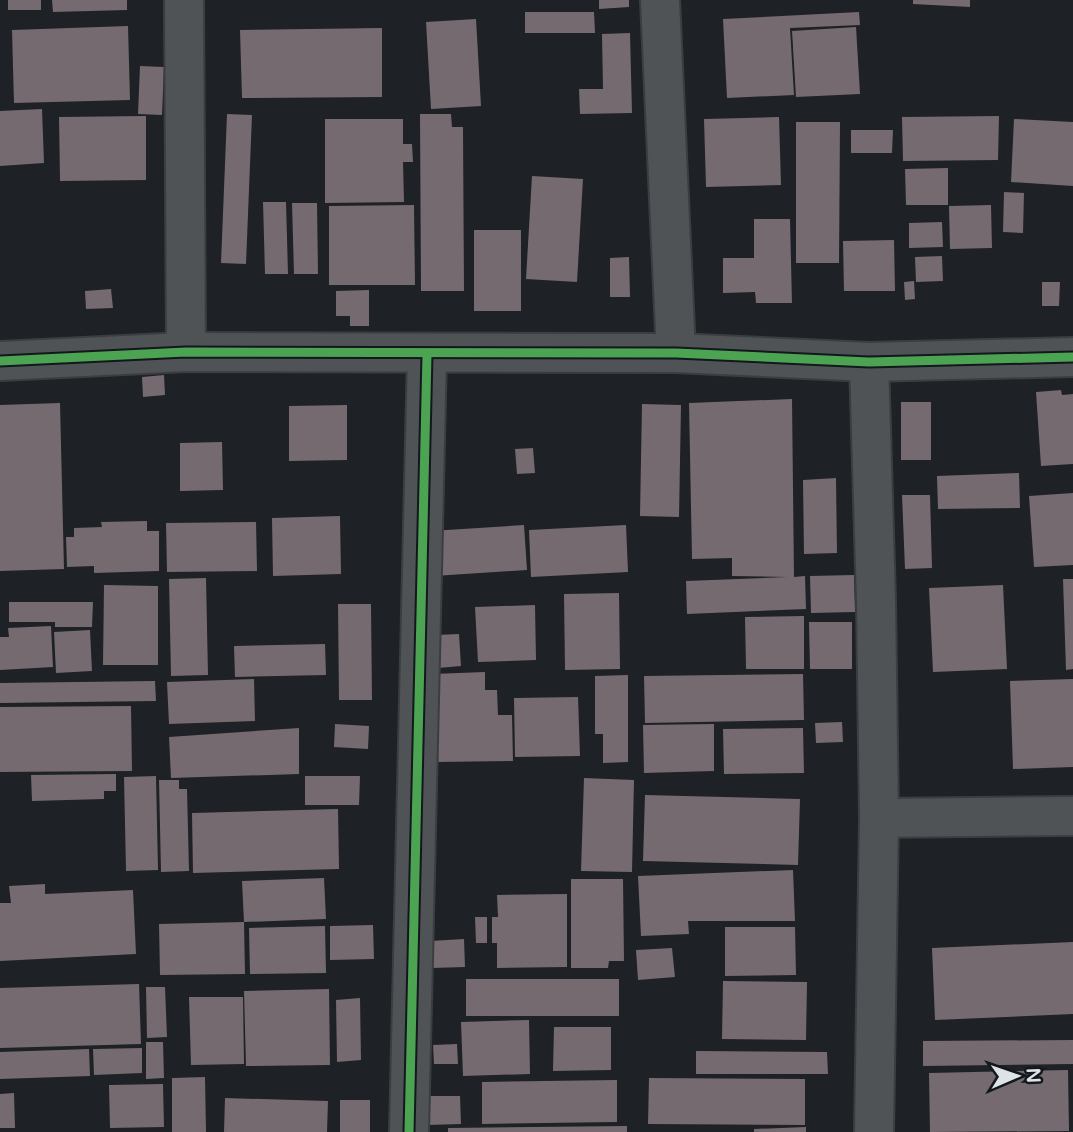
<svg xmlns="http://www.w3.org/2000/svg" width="1073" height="1132" font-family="'Varela Round',sans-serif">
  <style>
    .building { fill: #756a70 }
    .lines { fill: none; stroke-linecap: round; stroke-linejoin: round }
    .minor-casing { stroke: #3b3e41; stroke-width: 42 }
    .minor { stroke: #505355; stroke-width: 38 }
    .cycleway-casing { stroke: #12181e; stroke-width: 13 }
    .cycleway { stroke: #4ca352; stroke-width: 9 }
  </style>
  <rect width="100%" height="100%" fill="#1e2125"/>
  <g class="building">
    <rect x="8" y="0" width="33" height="10"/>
    <path d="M52 0H127V10L53 12Z"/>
    <path d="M599 0H629V7L599 9Z"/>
    <path d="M913 0H970V7L913 4Z"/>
    <path d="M525 12H594L595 33H525Z"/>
    <path d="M859 12 860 25 790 28 794 95 727 98 723 19Z"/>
    <path d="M476 19 481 106 431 109 426 22Z"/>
    <path d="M128 26 130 100 14 103 12 30Z"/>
    <path d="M856 27 860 94 796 97 792 31Z"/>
    <path d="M382 28V97L242 98 240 30Z"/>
    <path d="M630 33 632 113 580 114 579 89H603L602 34Z"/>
    <path d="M140 66 164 67 162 115 138 114Z"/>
    <path d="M42 109 44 163 0 166V111Z"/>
    <path d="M227 114 252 115 246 264 221 263Z"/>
    <path d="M420 114H451L452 127H463L464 291H421Z"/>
    <path d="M146 116V180L60 181 59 117Z"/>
    <path d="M999 116 998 160 903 161 902 117Z"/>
    <path d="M779 117 781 185 706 187 704 119Z"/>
    <path d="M325 119H403V144H412L413 162H403L404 202 325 203Z"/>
    <path d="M1014 119 1073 122V186L1011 182Z"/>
    <path d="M796 122H840L839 263H796Z"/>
    <path d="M851 130H893L892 153H851Z"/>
    <path d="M948 168V205H906L905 169Z"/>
    <path d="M532 176 583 179 577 282 526 279Z"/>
    <path d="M1004 192 1024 193 1023 233 1003 232Z"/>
    <path d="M263 202H286L288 274H265Z"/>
    <path d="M292 203H317L318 274H294Z"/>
    <path d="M414 205 415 285H329V206Z"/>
    <path d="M991 205 992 248 950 249 949 206Z"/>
    <path d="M754 219H790L792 303H756L755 292 723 293V258H754Z"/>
    <path d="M942 222 943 247 909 248V223Z"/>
    <rect x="474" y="230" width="47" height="81"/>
    <path d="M894 240 895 291H844L843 241Z"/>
    <path d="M942 256 943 281 916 282 915 257Z"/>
    <path d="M629 257 630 297H610V258Z"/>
    <path d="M914 281 915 299 905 300 904 282Z"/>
    <path d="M1042 282H1060L1059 306H1042Z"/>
    <path d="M111 289 113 308 86 309 85 291Z"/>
    <path d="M369 290V326H350V316H336V291Z"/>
    <path d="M164 375 165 395 143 397 142 377Z"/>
    <path d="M1061 390 1062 395 1073 394V464L1041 466 1036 392Z"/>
    <path d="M792 399 794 577 805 576 806 609 687 614 686 581 787 577 732 576V558L692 559 689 403Z"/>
    <rect x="901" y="402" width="30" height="58"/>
    <path d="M60 403 64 569 0 571V405Z"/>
    <path d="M642 404 681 405 679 517 640 516Z"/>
    <path d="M347 405V460L289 461V406Z"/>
    <path d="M222 442 223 490 180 491V443Z"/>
    <path d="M533 448 535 473 517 474 515 449Z"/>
    <path d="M1019 473 1020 508 938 509 937 476Z"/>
    <path d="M836 478 837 553 804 554 803 480Z"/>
    <path d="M1073 493V565L1034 567 1029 496Z"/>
    <path d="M902 495H930L932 568 905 569Z"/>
    <path d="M340 516 341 574 273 576 272 518Z"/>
    <path d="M147 521V531H159V571L94 573V566L67 567 66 537H74V528L102 527 101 522Z"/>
    <path d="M256 522 257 571 167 572 166 523Z"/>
    <path d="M524 525 527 570 434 576 431 531Z"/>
    <path d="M626 525 628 572 531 577 529 530Z"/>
    <path d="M854 575 855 612 811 613 810 576Z"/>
    <path d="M206 578 208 675 171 676 169 579Z"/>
    <path d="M1063 579H1073V669L1066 670Z"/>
    <path d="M104 585 158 586V665H103Z"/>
    <path d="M1003 585 1007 669 933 672 929 588Z"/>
    <path d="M619 593 620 669 565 670 564 594Z"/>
    <path d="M9 602H93L92 627H55V622H9Z"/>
    <path d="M338 604H371L372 700H339Z"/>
    <path d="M535 605 536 660 478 662 475 607Z"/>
    <path d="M804 616V669H746L745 617Z"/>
    <path d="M809 622H852V669H810Z"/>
    <path d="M51 626 53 667 0 670V637H9L8 628Z"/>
    <path d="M90 630 92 671 56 673 54 632Z"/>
    <path d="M459 634 461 666 438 668 436 635Z"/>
    <path d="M325 644 326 675 235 677 234 646Z"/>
    <path d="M485 672V690H497L498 715H512L513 761 434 762 432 674Z"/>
    <path d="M803 674 804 720 645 723 644 676Z"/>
    <path d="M628 675V762L603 763V734H595V676Z"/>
    <path d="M254 679 255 721 169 724 167 682Z"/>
    <path d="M1073 679V767L1013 769 1010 681Z"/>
    <path d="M155 681 156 701 0 703V683Z"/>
    <path d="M578 697 580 756 515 757 514 698Z"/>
    <path d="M131 706 132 771 0 772V707Z"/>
    <path d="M842 722 843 742 816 743 815 723Z"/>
    <path d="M335 724 369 726 368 749 334 747Z"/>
    <path d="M714 724V771L644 773 643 725Z"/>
    <path d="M299 728V774L171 778 169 737Z"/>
    <path d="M803 728 804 773 724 774 723 729Z"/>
    <path d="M116 774V791H104V799L32 801 31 775Z"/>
    <path d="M156 776 158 870 126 871 124 777Z"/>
    <path d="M305 776H360L359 805H305Z"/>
    <path d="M584 778 634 780 632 872 581 871Z"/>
    <path d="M159 780H179V789H187L189 871 161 872Z"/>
    <path d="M645 795 800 799 798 865 643 861Z"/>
    <path d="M338 809 339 869 193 873 192 813Z"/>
    <path d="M793 870 795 921H688L689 934 641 936 638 876Z"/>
    <path d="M324 878 326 919 244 922 242 881Z"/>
    <path d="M571 879H623L624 961H609L608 968H571Z"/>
    <path d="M45 884V894L133 890 136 954 0 961V903H11L9 886Z"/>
    <path d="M567 894V967L497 968V943H492V917H498L497 895Z"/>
    <path d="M475 917H487V943H476Z"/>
    <path d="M244 922 245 974 160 975 159 924Z"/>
    <path d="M373 925 374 959 330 960V926Z"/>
    <path d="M325 926 326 973 250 974 249 928Z"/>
    <path d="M725 927H795L796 975 725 976Z"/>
    <path d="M464 939 465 967 432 968 430 941Z"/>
    <path d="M1073 942V1014L935 1020 932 948Z"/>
    <path d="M672 948 675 977 638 980 636 950Z"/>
    <rect x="466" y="979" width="153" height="37"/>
    <path d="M723 981 807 982 806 1040 722 1039Z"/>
    <path d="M139 984 141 1044 0 1048V988Z"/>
    <path d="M146 987H165L167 1037 147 1038Z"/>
    <path d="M329 989 330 1065 246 1066 244 991Z"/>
    <path d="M189 997H243L244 1064 191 1065Z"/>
    <path d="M360 998 361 1060 337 1062 336 1000Z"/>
    <path d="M529 1020 530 1074 463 1076 461 1022Z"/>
    <path d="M554 1027H611V1070L553 1071Z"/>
    <path d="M1073 1040V1064L923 1066V1041Z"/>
    <path d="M146 1042H163L164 1078 146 1079Z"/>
    <path d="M457 1044 458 1064H434L433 1045Z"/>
    <path d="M142 1048V1073L94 1075 93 1049Z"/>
    <path d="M89 1049 90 1076 0 1079V1052Z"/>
    <path d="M696 1051 827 1052 828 1074H696Z"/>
    <path d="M1068 1070 1069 1131 930 1132 929 1073Z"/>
    <path d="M205 1077 206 1132H172V1078Z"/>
    <path d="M649 1078 805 1079V1125L648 1124Z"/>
    <path d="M617 1080V1122L482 1124V1082Z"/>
    <path d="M163 1084 164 1127 110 1128 109 1085Z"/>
    <path d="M14 1093 15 1128H0V1094Z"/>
    <path d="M426 1096H460L461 1124 427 1125Z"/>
    <path d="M225 1098 328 1101 327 1132H224Z"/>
    <rect x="340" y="1100" width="30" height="32"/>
    <path d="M627 1126V1132H448V1128Z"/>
    <path d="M806 1127V1132H754V1129Z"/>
  </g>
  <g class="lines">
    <defs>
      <g id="minor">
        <path d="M184 0 186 352"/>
        <path d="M660 0 676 353"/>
        <path d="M0 361 186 352 676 353 869 362 1073 357"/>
        <path d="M869 362 876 601 879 818 874 1132"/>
        <path d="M879 818 1073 816"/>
        <path d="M409 1132 427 354"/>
      </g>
    </defs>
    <use href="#minor" class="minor-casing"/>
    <use href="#minor" class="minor"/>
    <defs>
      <g id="cycleway">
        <path d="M0 361 186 352 676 353 869 362 1073 357"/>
        <path d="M409 1132 427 354"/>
      </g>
    </defs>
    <use href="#cycleway" class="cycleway-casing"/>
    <use href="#cycleway" class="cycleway"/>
  </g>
  <g transform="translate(1017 1076) rotate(88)" stroke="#12181e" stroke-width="5" paint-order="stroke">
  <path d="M0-5L12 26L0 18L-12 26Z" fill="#dee3e7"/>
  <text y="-10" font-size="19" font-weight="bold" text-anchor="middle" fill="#dee3e7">N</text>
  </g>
</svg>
